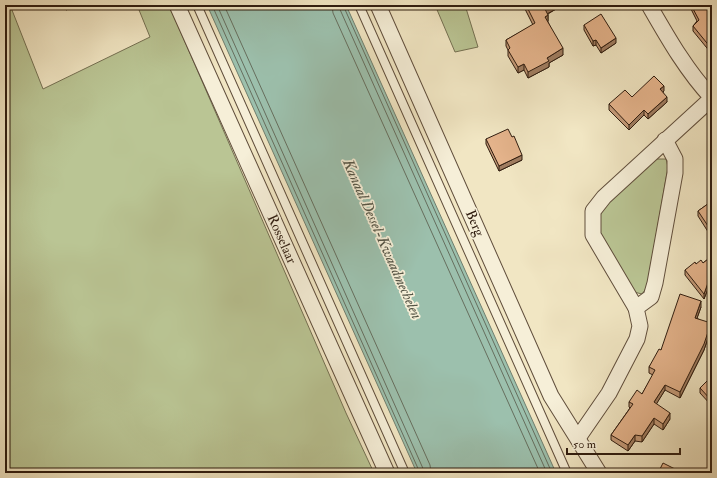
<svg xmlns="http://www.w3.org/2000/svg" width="717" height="478" font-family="'IM FELL Double Pica',serif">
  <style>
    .green { fill: #bac594; stroke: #747052 }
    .water { fill: #9cc0ad; stroke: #707e6e }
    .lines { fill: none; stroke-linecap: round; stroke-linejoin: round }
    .shore { stroke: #666e5e; stroke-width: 1 }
    .service-casing { stroke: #604e3c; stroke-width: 10 }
    .minor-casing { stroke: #604e3c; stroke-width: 17 }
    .service { stroke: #f6efd8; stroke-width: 8 }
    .minor { stroke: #f6efd8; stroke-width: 15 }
    .wall { fill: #c49a78; stroke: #2f1c0f }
    .shaded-wall { fill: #a07d61; stroke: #2f1c0f }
    .building { fill: #e4b38b; stroke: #2f1c0f }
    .labels { text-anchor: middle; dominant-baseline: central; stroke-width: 3.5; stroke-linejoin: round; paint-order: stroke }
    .street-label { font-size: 14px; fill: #2f1c0f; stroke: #f6efd8 }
    .water-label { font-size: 15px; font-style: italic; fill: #555546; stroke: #f6efd8 }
  </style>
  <rect width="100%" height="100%" fill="#f1e6c3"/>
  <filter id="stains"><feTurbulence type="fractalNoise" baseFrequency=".005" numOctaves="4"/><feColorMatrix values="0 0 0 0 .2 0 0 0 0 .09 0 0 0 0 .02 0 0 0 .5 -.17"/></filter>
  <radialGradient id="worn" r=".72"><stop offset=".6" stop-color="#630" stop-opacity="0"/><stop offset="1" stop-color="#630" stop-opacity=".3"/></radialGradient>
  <g class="green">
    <path d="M5 5H10L43 89 150 37 137 5H169L346 413 374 473H5Z"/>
    <path d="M435 5H465L478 47 455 52Z"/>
    <path d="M653 159H666L668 167 647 287 642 294 634 292 599 235 601 209Z"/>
  </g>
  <path class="water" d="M207 5H346L556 473H417Z"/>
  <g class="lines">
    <g class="shore">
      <path d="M212 5 420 473"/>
      <path d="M217 5 425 473"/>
      <path d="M224 5 430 465 431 473"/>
      <path d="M332 5 333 13 540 473"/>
      <path d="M338 5 547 473"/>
      <path d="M343 5 552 473"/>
    </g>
    <defs>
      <g id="service">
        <path d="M197 5 405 473"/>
        <path d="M359 5 567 473"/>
      </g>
      <g id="minor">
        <path d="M177 5 387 473"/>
        <path d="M378 5 551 396 599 473"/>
        <path d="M636 308 593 235V211L604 197 712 98C686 70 668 38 649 5"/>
        <path d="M578 438 609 393 637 339 640 326 636 308 651 297 655 283 675 173V159L665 140"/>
      </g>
    </defs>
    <use href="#service" class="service-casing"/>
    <use href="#minor" class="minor-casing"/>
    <use href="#service" class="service"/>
    <use href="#minor" class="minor"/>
  </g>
  <g class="wall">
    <path d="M63 5H74L66 10Z"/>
    <path d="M524 5H556V9L548 14V22L563 55 549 63V67L528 78 524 70 518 73 508 56V50L506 46V40L533 25 524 7Z"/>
    <path d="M691 5H709L712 8V53H711L693 31V26L697 21 691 9Z"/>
    <path d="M584 25 616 43 601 53 596 45 593 46 584 30Z"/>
    <path d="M664 91 663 92 667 102 648 119 644 115 629 130 609 110V104L632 97Z"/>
    <path d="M486 139 522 160 499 171 486 144Z"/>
    <path d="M712 144V156L709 152V146Z"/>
    <path d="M712 201V238L698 216V211Z"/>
    <path d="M712 256V290L709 286 704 299 685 275V270L696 264 703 263Z"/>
    <path d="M701 307 697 318 711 329 704 350 680 398 665 390 656 404 670 419 663 430 654 424 642 442 635 441 628 451 611 440V435L630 408 629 407V402L642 394 653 375 649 373V367L661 350Z"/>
    <path d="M712 376V406L700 393V388Z"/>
  </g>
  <g class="shaded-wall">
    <path d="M66 5H74L66 10Z"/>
    <path d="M552 5H556V9L545 15V9Z"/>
    <path d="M548 15V21L545 23V17Z"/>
    <path d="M616 38V43L601 53V48Z"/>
    <path d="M596 40V45L593 46V41Z"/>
    <path d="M563 48V55L549 63V67L528 78V72L547 58Z"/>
    <path d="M524 64V70L518 73V67Z"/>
    <path d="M664 86V91L660 95V89Z"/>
    <path d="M667 97V102L648 119V114Z"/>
    <path d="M644 110V115L629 130V125Z"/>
    <path d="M522 155V160L499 171V166Z"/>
    <path d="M709 280V286L704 299V294Z"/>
    <path d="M701 301V307L695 324V318Z"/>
    <path d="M711 323V329L704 350 680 398V392Z"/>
    <path d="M665 385V390L654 408V402Z"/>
    <path d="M670 413V419L663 430V424Z"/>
    <path d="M654 418V424L642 442V436Z"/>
    <path d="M635 435V441L628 451V445Z"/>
  </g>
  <g class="building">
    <path d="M526 5H552L545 9 548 15 545 17 563 48 547 58 549 61 528 72 524 64 518 67 508 50 510 48 506 40 535 23Z"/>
    <path d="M691 5H709L712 8V48H711L693 26 699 20Z"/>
    <path d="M601 14 616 38 601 48 596 40 593 41 584 25Z"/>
    <path d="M654 76 664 86 660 89 667 97 648 114 644 110 629 125 609 104 625 90 632 97Z"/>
    <path d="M508 129 512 137 514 136 522 155 499 166 486 139Z"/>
    <path d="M712 144V151L709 146Z"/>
    <path d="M712 201V232L698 211Z"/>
    <path d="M712 256V285L709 280 704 294 685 270 695 262 696 264 701 260 703 263Z"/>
    <path d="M680 294 701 301 695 318 711 323 704 344 680 392 665 385 654 402 670 413 663 424 654 418 642 436 635 435 628 445 611 435 633 404 629 402 637 390 642 394 655 370 649 367 659 349 661 350Z"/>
    <path d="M712 376V401L700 388Z"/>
    <path d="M663 463 679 471 678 473H658Z"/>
  </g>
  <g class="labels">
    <g class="street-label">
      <text transform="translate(475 223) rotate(66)">Berg</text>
      <text transform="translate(282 239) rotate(66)">Rosselaar</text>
    </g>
    <g class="water-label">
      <text transform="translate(382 239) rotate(66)">Kanaal Dessel-Kwaadmechelen</text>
    </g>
  </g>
  <rect width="717" height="478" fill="none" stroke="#f1e6c3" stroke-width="20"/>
  <rect x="6" y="6" width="705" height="466" fill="none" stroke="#2f1c0f" stroke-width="2"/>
  <rect x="10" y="10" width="697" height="458" fill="none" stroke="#2f1c0f"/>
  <path d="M567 448v6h113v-6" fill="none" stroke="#2f1c0f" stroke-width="2"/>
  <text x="573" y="448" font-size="12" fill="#2f1c0f" stroke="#f6efd8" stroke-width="3" paint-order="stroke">50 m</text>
  <rect width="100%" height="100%" filter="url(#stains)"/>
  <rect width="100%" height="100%" fill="url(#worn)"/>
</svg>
